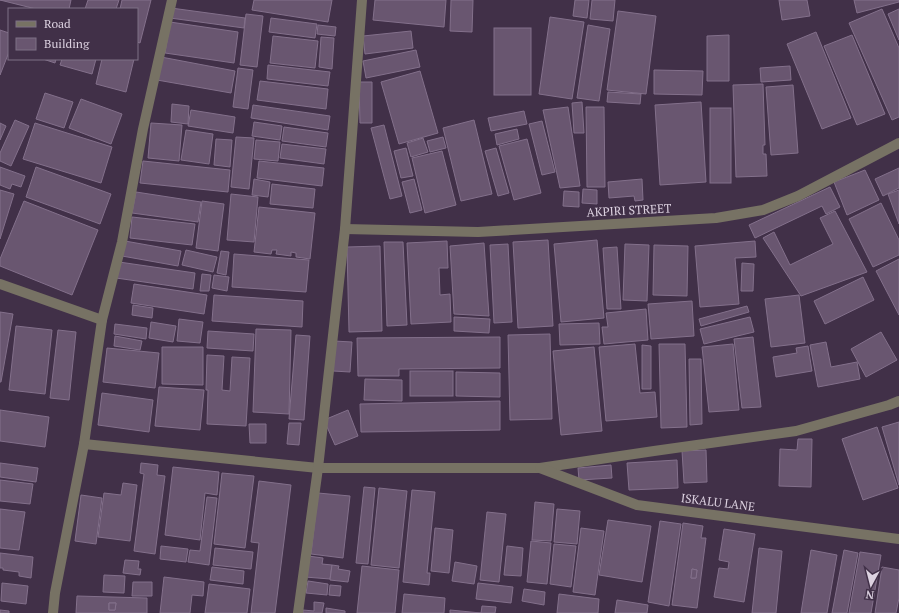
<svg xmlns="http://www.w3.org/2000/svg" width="899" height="613" font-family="'PT Serif',serif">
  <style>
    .building { fill: #695670; stroke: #83708b; fill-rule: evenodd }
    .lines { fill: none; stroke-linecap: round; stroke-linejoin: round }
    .minor { stroke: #777264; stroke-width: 10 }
    .labels { text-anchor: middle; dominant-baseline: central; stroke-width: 3.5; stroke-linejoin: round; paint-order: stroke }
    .street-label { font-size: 12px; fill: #dcd1e0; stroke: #413048 }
  </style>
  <rect width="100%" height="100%" fill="#413048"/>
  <g class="building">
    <path d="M0 0H71L69 9H36Z"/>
    <path d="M88 0H119L116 9H85Z"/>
    <path d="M122 0H151L140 43 137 42V9H120Z"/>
    <path d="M254 0H332L328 22 252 10Z"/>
    <path d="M375 0H446L444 27 373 20Z"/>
    <path d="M451 0H473L472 32 450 31Z"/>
    <path d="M575 0H589L587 18 573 16Z"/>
    <path d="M592 0H615L613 21 590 19Z"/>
    <path d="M779 0H807L810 16 782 20Z"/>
    <path d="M854 0H899V2L857 13Z"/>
    <path d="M171 8 245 18 244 28 170 18Z"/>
    <path d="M882 9 899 48V117L892 120 849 23Z"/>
    <path d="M899 9V40L888 14Z"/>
    <path d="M618 11 656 16 646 94 607 90Z"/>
    <path d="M246 14 263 16 257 67 240 65Z"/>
    <path d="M550 17 584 22 572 99 539 94Z"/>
    <path d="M271 18 317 24 315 38 269 32Z"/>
    <path d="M170 22 238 32 234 63 165 53Z"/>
    <path d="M318 25 336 27 335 36 317 34Z"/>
    <path d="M588 25 610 29 599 101 577 98Z"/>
    <rect x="494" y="28" width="37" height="67"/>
    <path d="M0 30 9 33V52L0 75Z"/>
    <path d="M411 31 413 48 365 54 363 36Z"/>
    <path d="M816 32 851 118 822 129 787 44Z"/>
    <path d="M729 35V81H707V36Z"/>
    <path d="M852 35 885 114 857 125 824 46Z"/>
    <path d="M273 36 318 41 315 68 270 63Z"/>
    <path d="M321 37 334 38 332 69 319 67Z"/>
    <path d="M416 50 420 67 366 78 363 61Z"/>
    <path d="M161 57 235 71 231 93 157 80Z"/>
    <path d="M43 59H56L55 63Z"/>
    <path d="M62 59H96L92 74 60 65Z"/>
    <path d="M102 59H134L126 92 96 84Z"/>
    <path d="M268 65 330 72 328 86 267 79Z"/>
    <path d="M790 66 791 80 761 82 760 68Z"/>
    <path d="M238 68 253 70 248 109 233 107Z"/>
    <path d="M654 70 703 71 702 95 654 94Z"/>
    <path d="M420 71 438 133 399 144 381 82Z"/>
    <path d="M260 81 328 89 326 109 257 100Z"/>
    <path d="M359 82H372V123H360Z"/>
    <path d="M763 84 765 145H763V154H766L767 176 736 177 733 85Z"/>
    <path d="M793 85 798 153 771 155 766 87Z"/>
    <path d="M608 92 641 94 640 104 607 102Z"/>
    <path d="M45 93 73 102 64 128 36 119Z"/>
    <path d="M81 99 122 114 111 144 69 128Z"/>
    <path d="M582 102 584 133H574L572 103Z"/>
    <path d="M701 102 706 182 660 185 655 105Z"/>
    <path d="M172 104 189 106 188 124 171 122Z"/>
    <path d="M253 105 330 116 328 130 251 118Z"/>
    <path d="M568 107 580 186 560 188 543 110Z"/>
    <path d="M586 107H604L605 187H587Z"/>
    <rect x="710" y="108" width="21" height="75"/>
    <path d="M191 110 235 117 233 133 188 126Z"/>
    <path d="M524 111 527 124 491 131 488 118Z"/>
    <path d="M15 120 29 126 11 166 0 161V153Z"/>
    <path d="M474 120 492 194 461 201 443 128Z"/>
    <path d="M542 121 555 172 542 175 529 124Z"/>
    <path d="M254 122 282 126 280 140 252 136Z"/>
    <path d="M0 123 6 126 0 140Z"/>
    <path d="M35 123 112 147 101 183 23 159Z"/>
    <path d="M151 123 182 125 179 161 148 158Z"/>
    <path d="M384 125 402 196 390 199 371 128Z"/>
    <path d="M284 127 328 133 326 147 282 141Z"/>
    <path d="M517 129 519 139 497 145 495 134Z"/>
    <path d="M186 130 213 134 209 164 181 160Z"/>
    <path d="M236 137 254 138 249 189 231 187Z"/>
    <path d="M443 137 446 148 430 152 427 141Z"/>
    <path d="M423 138 428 152 411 157 407 143Z"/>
    <path d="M216 139 232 140 230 167 214 165Z"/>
    <path d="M527 139 541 193 514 200 499 146Z"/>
    <path d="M256 140 280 142 278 161 254 159Z"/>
    <path d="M282 144 326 149 324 164 280 158Z"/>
    <path d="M406 148 413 176 401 178 394 151Z"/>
    <path d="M496 148 509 193 498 196 485 151Z"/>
    <path d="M442 151 456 205 425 213 412 158Z"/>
    <path d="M143 161 230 170 228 192 140 183Z"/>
    <path d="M259 161 324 168 322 186 257 178Z"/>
    <path d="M0 167 25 176 21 187 12 184 10 189 0 185Z"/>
    <path d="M36 167 111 194 100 224 26 197Z"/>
    <path d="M899 168V188L883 196 875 179Z"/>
    <path d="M865 170 879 200 847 215 834 182Z"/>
    <path d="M254 179 270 182 268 197 252 195Z"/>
    <path d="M414 179 422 210 410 213 402 182Z"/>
    <path d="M642 179 643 200 635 201 634 196 609 198 608 182Z"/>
    <path d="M272 184 315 189 313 208 270 204Z"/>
    <path d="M830 187 840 207 826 214 822 206 755 238 749 225Z"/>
    <path d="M583 189 597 190V204L582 203Z"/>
    <path d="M0 190 14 194 0 239Z"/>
    <path d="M899 190V224L888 194Z"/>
    <path d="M564 191 579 192V207L563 206Z"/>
    <path d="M136 192 201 202 198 222 132 213Z"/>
    <path d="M231 194 258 197 254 242 227 240Z"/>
    <path d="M24 201 98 230 72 295 0 266V259Z"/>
    <path d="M202 201 224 204 218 251 196 248Z"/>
    <path d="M881 203 899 240V255L873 267 849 219Z"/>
    <path d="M259 207 315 213 310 259 296 257V253L291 252V256L276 254 277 250H272L271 254 254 252Z"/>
    <path d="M835 211 867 272 801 296 763 238 774 232 790 265 833 244 820 218Z"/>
    <path d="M132 217 195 224 192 245 130 238Z"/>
    <path d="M548 240 553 326 518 328 513 242Z"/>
    <path d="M597 240 604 318 561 322 554 244Z"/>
    <path d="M125 241 181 251 178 266 122 256Z"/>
    <path d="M447 241 448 268H439L440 295 450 294 451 322 411 324 407 243Z"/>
    <path d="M755 241 756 257 735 258 739 304 700 307 695 246Z"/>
    <path d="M384 242H403L407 325 387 326Z"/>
    <path d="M484 243 489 316 454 314 450 246Z"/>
    <path d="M508 244 512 322 494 323 490 245Z"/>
    <path d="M625 244 649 245 647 301 623 300Z"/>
    <path d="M654 245 688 246 687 296 653 295Z"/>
    <path d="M380 246 382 331 349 332 347 247Z"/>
    <path d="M617 247 621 309H607L603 248Z"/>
    <path d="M186 250 217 257 213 272 182 265Z"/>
    <path d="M221 251 229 252 226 275 217 273Z"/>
    <path d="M234 254 309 260 306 292 232 287Z"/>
    <path d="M899 259V315L876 271Z"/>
    <path d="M119 262 195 273 193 289 116 278Z"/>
    <path d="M742 263 754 264 753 291H741Z"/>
    <path d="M202 274 211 275 209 291H200Z"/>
    <path d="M214 275 229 277 227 291 212 288Z"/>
    <path d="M863 277 874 300 825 324 814 301Z"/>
    <path d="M134 284 207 295 204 314 131 303Z"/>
    <path d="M214 295 303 301 302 327 212 321Z"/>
    <path d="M799 295 805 343 771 347 765 299Z"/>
    <path d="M692 301 694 336 651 339 648 304Z"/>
    <path d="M133 305 153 308 152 318 132 315Z"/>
    <path d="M747 306 749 312 701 326 699 319Z"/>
    <path d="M646 309 648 340 604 344 602 327H608L606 313Z"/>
    <path d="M0 312 13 314 1 382H0Z"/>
    <path d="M454 317 490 319 489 333 454 331Z"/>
    <path d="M750 317 754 332 704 344 700 329Z"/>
    <path d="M179 319 203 322 200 343 177 341Z"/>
    <path d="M151 322 176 326 173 342 149 338Z"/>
    <path d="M599 323 600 344 560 345 559 324Z"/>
    <path d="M115 324 147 328 146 339 114 334Z"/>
    <path d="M16 326 52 330 45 394 9 390Z"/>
    <path d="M256 329 291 330 289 414 253 412Z"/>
    <path d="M58 330 76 332 69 400 50 398Z"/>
    <path d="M208 331 254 334 253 351 207 348Z"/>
    <path d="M881 332 897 360 866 377 851 349Z"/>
    <path d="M550 334 552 419 510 420 508 335Z"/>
    <path d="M296 335 310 336 304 420 289 419Z"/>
    <path d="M115 336 142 341 140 350 114 346Z"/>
    <path d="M500 337V368L399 369V376H358L357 338Z"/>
    <path d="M753 337 761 407 742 408 734 339Z"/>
    <path d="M334 341 352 342 350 372 333 371Z"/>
    <path d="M826 342 831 367 857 362 860 379 818 387 810 345Z"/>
    <path d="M635 344 640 393 655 392 657 417 606 421 599 347Z"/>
    <path d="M659 344H685L687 427 661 428Z"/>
    <path d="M733 344 739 410 709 412 702 347Z"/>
    <path d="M642 345 651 346V389H642Z"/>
    <path d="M808 346 812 371 776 377 773 357 797 353 796 348Z"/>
    <path d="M162 347H203V385L162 384Z"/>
    <path d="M594 347 602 431 561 435 553 351Z"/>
    <path d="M107 348 159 353 155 388 103 382Z"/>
    <path d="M207 355 224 356 222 390 230 391 232 357 250 358 246 426 207 424 208 390H206Z"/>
    <path d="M689 359H701L702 424 690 425Z"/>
    <rect x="410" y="371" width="43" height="25"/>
    <path d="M456 372 500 373V397L456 396Z"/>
    <path d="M365 379 402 380V401L364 400Z"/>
    <path d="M159 387 204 390 200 430 155 426Z"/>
    <path d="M102 393 153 400 149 432 98 425Z"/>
    <path d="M500 401V430L361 432 360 404Z"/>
    <path d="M0 410 49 417 45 447 0 441Z"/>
    <path d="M348 410 358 436 335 445 324 420Z"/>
    <path d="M899 422V485L882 427Z"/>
    <path d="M289 423H301L299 445 287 444Z"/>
    <path d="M249 424H266V443H250Z"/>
    <path d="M877 427 898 488 863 500 842 439Z"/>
    <path d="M798 439H812L811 487 779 486 780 449 797 450Z"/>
    <path d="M706 450 707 482 684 483 682 451Z"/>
    <path d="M677 460 678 488 629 490 627 463Z"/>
    <path d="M0 463 38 468 36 482 0 477Z"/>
    <path d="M141 463 158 465 157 475 165 476 155 554 134 551 144 474 140 473Z"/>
    <path d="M611 465 612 478 579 480 578 468Z"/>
    <path d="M173 467 219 472 217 495 205 493 200 540 165 535Z"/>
    <path d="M222 473 254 476 245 548 214 544Z"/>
    <path d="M0 480 33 484 30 504 0 501Z"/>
    <path d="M259 481 291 485 275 613H251L259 543 251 542Z"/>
    <path d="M123 483 137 485 130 541 98 537 104 493 121 495Z"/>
    <path d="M364 487 375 488 368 564 356 563Z"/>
    <path d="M379 488 407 491 399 568 371 565Z"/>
    <path d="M412 490 435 492 427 573H430L429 585 403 582Z"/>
    <path d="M318 493 350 496 343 558 311 554Z"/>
    <path d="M81 495 102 498 96 544 75 541Z"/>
    <path d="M207 497 217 498 209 565 188 562 190 550 200 551Z"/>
    <path d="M535 502 554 504 551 541 532 540Z"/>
    <path d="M0 509 25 512 19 550 0 548Z"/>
    <path d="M557 509 580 511 577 544 554 542Z"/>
    <path d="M487 512 506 514 499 582 480 580Z"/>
    <path d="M608 520 651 526 642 582 599 575Z"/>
    <path d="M660 521 681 524 669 606 648 602Z"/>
    <path d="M683 523 703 526 701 538H706L697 608 672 605ZM692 569 697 570 696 578H691Z"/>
    <path d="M435 528 453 530 449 573 431 571Z"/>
    <path d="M581 528 604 531 595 595 573 592Z"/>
    <path d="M724 529 755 534 744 602 714 597 719 568 728 569 729 562 719 560Z"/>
    <path d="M531 541 551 543 547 584 527 582Z"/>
    <path d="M554 544 576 546 571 587 550 584Z"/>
    <path d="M161 546 188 549 186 562 160 559Z"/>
    <path d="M507 546 523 548 521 576 504 575Z"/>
    <path d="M215 548 253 552 251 569 213 565Z"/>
    <path d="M759 548 782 551 776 613H752Z"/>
    <path d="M811 550 837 555 827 613H801Z"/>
    <path d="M844 550 858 553 847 613H832Z"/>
    <path d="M860 552 881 555 871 613H849Z"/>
    <path d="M0 553 33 557 31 578 19 576V572L3 570V568H0Z"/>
    <path d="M308 556 323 558 322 564 332 565 330 579 305 577Z"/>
    <path d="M125 560 139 561 138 569H141L140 575 123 573Z"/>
    <path d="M455 562 477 566 474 584 452 581Z"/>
    <path d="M332 565 339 566 338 569 350 571 348 582 330 580Z"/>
    <path d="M362 566 399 570 395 613H357Z"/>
    <path d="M212 567 244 571 243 584 210 580Z"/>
    <path d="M882 567 899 570V598L896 613H875Z"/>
    <path d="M692 569 697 570 696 578H691Z"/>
    <path d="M104 575 125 576 124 593 103 592Z"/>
    <path d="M164 577 204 582 203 596 192 595 190 613H160Z"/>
    <path d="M308 581 328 584 327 595 306 593Z"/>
    <path d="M133 582H152V596H132Z"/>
    <path d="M2 583 28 586 26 604 1 601Z"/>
    <path d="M478 583 513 587 511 603 476 599Z"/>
    <path d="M209 584 250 589 247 613H205Z"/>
    <path d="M330 585 341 586 340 596 329 595Z"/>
    <path d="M524 589 545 592 544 605 522 601Z"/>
    <path d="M404 594 445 598 444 613H402Z"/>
    <path d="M559 594 599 599 598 613H557Z"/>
    <path d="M77 596 147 598V613H76ZM109 603H116L115 610H109Z"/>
    <path d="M617 600 648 605 647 613H615Z"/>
    <path d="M314 602 324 603 322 613H303V610L314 611Z"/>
    <path d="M109 603H116L115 610H109Z"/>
    <path d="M482 606 496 607 495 613H450V610L481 613Z"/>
    <path d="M326 608 345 611V613H326Z"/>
    <path d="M0 610 9 611V613H0Z"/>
  </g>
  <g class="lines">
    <g class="minor">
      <path d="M345 229 478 232 716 218 763 210 798 196 899 143"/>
      <path d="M0 284 102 320"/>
      <path d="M84 444 318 468H540L654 451 796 431 889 405 899 401"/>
      <path d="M540 468 637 505 899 539"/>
      <path d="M53 613 55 593 84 444 102 320 122 242 143 129 172 0"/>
      <path d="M298 613 318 468 345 229 362 0"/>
    </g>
  </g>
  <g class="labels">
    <g class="street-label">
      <text transform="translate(629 210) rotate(-3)">AKPIRI STREET</text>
      <text transform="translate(718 502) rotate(7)">ISKALU LANE</text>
    </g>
  </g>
  <rect x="8" y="8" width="130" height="52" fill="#413048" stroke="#7f7085"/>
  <rect x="16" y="21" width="20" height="6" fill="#777264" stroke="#7f7085"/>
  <text x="44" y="28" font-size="12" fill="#dcd1e0">Road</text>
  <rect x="16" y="38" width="20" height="12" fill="#695670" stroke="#7f7085"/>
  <text x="44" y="48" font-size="12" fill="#dcd1e0">Building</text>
  <g transform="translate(871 585) rotate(187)" stroke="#413048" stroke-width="3" paint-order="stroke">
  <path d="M0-3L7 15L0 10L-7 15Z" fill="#dcd1e0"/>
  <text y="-6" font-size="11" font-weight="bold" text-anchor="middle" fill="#dcd1e0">N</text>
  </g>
</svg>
